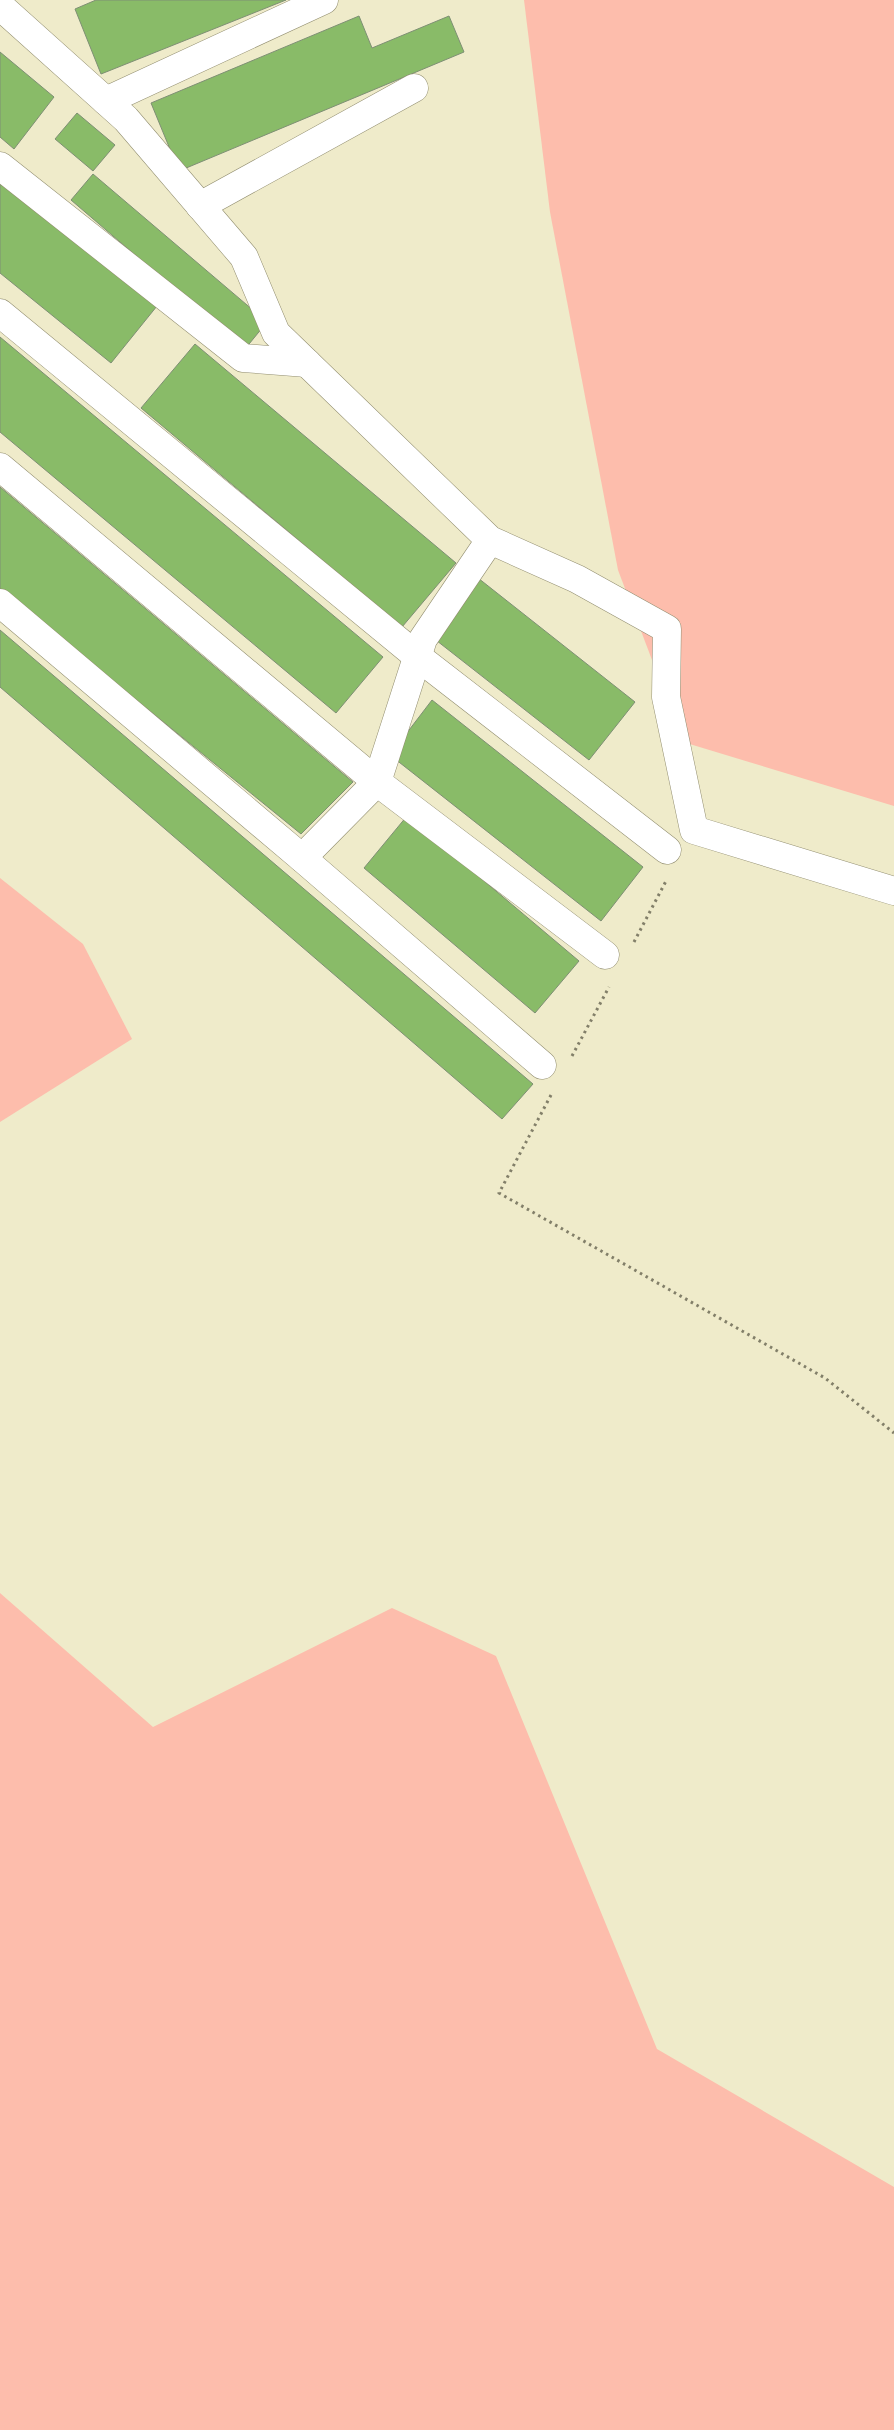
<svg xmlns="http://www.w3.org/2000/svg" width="894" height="2430" font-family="Inter,sans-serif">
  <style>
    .green { fill: #fdbdac }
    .building { fill: #89bb68; stroke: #7e8f74 }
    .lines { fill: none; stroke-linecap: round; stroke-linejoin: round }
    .minor-casing { stroke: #928e70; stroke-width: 29 }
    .path { stroke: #827f69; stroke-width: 3; stroke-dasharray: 2.5 4; stroke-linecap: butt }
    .minor { stroke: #fff; stroke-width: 28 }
  </style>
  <rect width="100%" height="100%" fill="#efebca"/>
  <g class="green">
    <path d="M524 0H894V806L683 742 618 570 550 212Z"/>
    <path d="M0 878 83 944 132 1039 0 1122Z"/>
    <path d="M0 1593 153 1727 392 1608 496 1656 657 2049 894 2187V2430H0Z"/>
  </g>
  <g class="building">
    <path d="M96 0H286L101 74 75 9Z"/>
    <path d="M359 16 372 48 449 16 464 52 179 171 151 103Z"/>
    <path d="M0 52 54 97 14 149 0 137Z"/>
    <path d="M77 113 115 145 93 171 55 139Z"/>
    <path d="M93 174 267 322 245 349 71 200Z"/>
    <path d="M0 178 157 306 111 363 0 273Z"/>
    <path d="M0 337 383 657 336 713 0 432Z"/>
    <path d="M195 344 456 563 402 627 141 408Z"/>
    <path d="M0 487 353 782 301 834 0 589Z"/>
    <path d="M478 578 635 702 589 760 432 637Z"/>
    <path d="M0 630 533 1084 502 1119 0 687Z"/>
    <path d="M432 700 643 867 601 921 390 755Z"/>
    <path d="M407 816 579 961 535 1013 364 868Z"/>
  </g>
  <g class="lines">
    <defs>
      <g id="minor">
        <path d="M0 6 126 119 244 257 276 333 490 540 577 579 667 629 666 697 694 830 894 891"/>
        <path d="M106 101 324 0"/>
        <path d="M0 166 243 358 307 363"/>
        <path d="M200 206 414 88"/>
        <path d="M0 313 418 657 667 850"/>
        <path d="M0 467 377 782 605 955"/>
        <path d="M0 603 302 858 542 1065"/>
        <path d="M302 858 377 782 423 639 490 540"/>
      </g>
    </defs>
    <use href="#minor" class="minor-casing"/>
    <g class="path">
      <path d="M634 942 666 881"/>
      <path d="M572 1056 609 987"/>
      <path d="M551 1095 499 1193 825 1378 894 1433"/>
    </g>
    <use href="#minor" class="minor"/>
  </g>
</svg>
